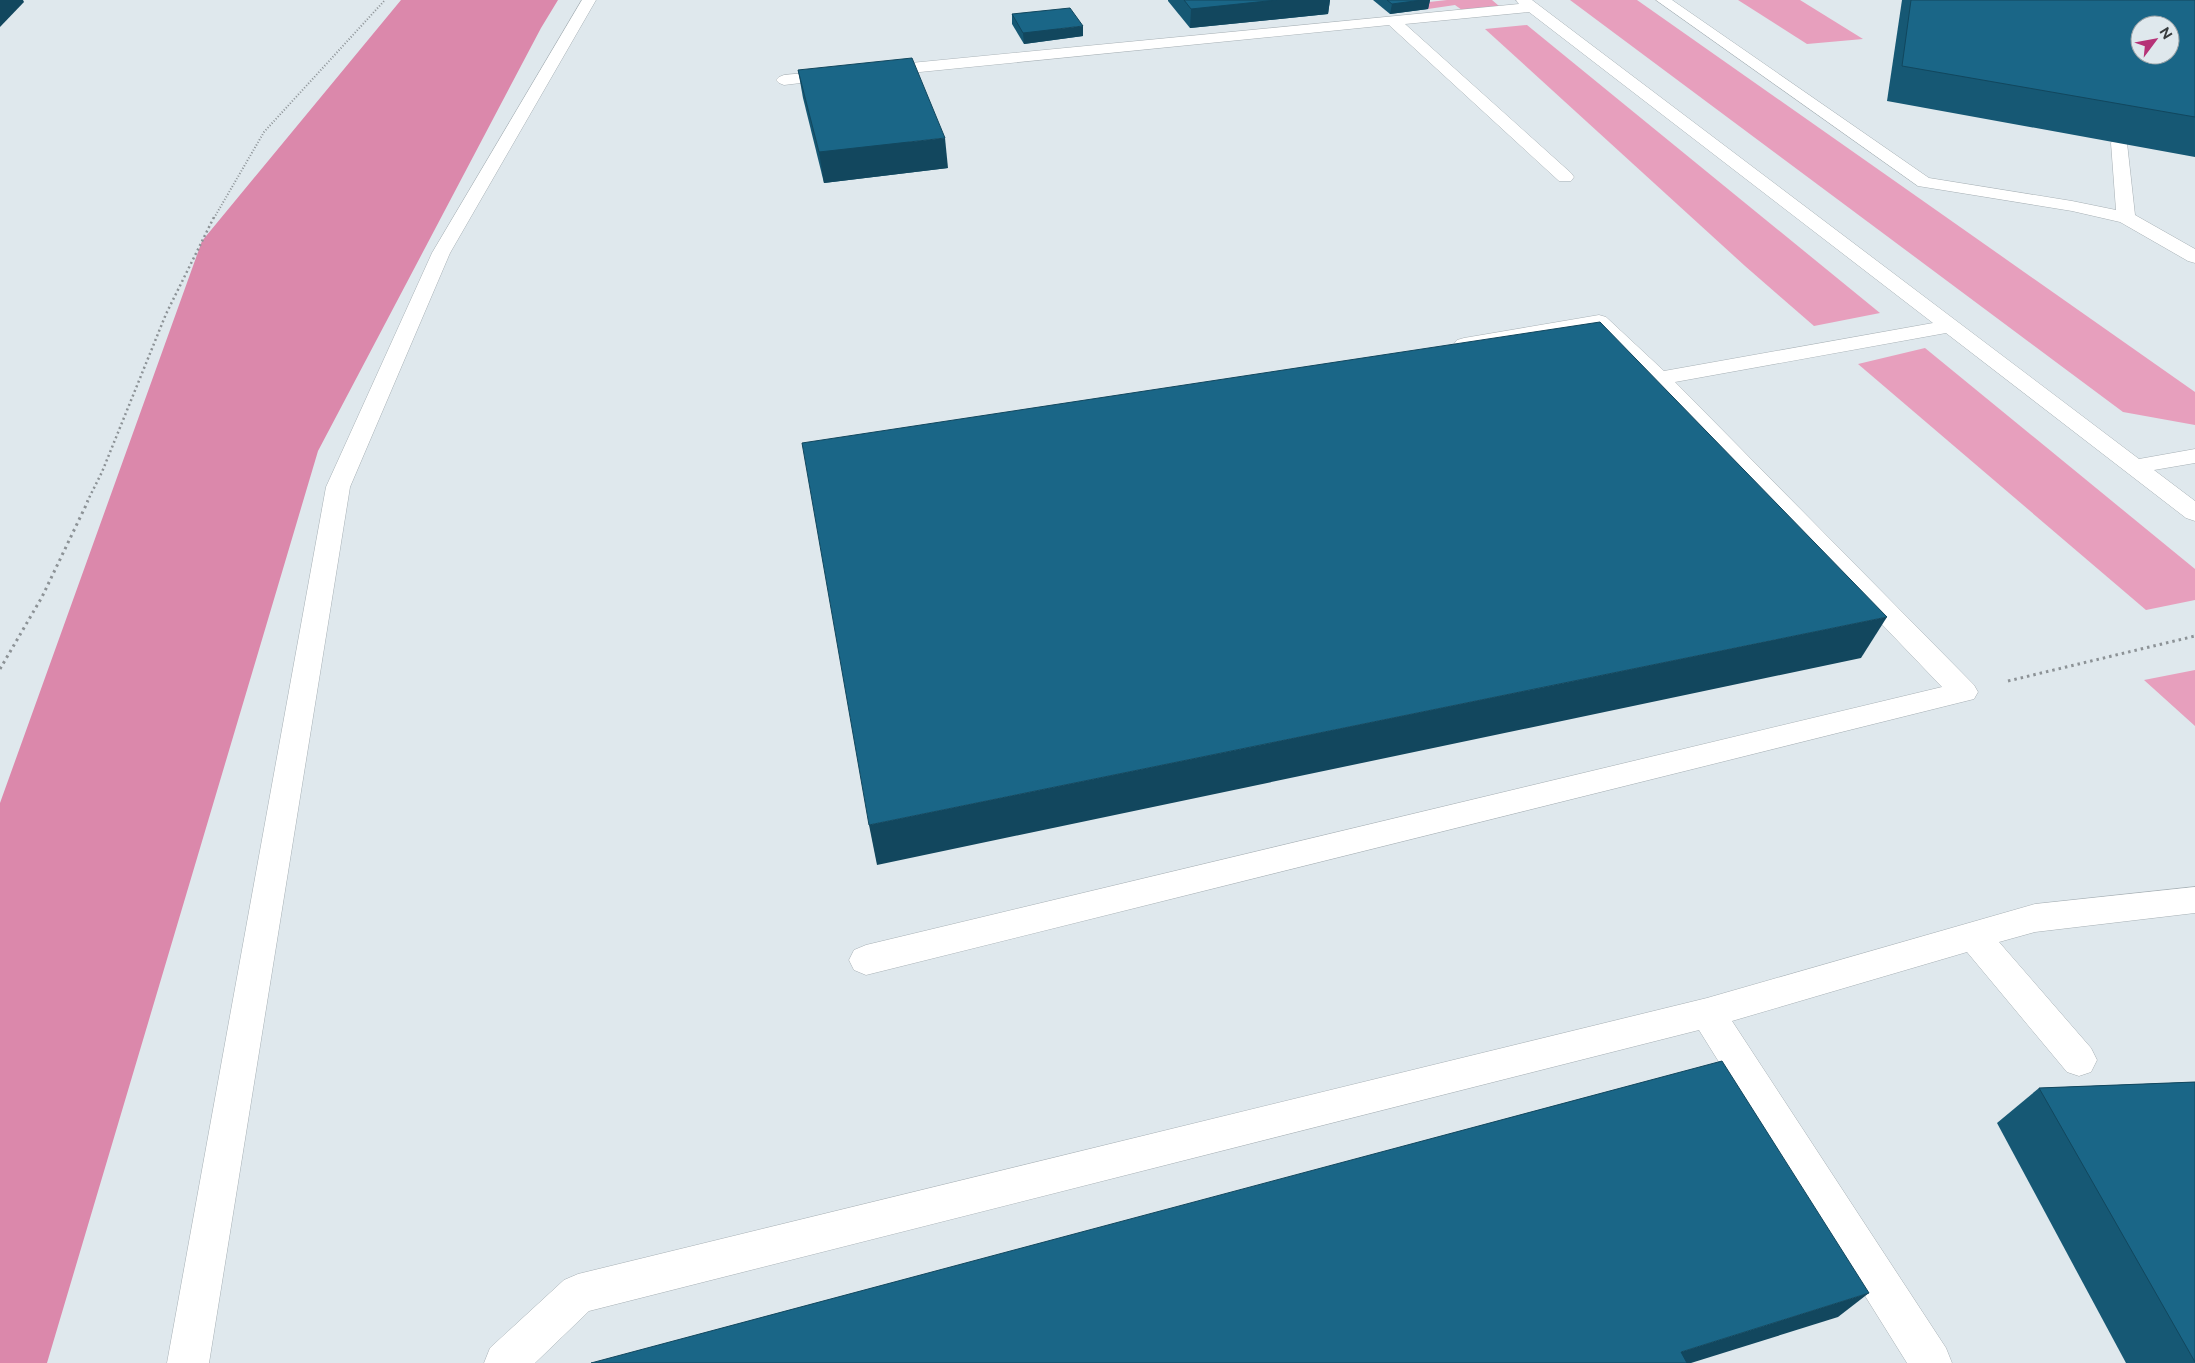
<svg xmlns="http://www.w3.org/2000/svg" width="2195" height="1363" font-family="Raleway,sans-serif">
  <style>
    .green { fill: #e79fbd }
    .forest { fill: #db88ab }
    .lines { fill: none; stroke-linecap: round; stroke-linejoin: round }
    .lane-casing { stroke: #a7b0b5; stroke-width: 1 }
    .path-far2 { stroke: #8c9296; stroke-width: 2; stroke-dasharray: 1 2; stroke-linecap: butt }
    .path-far1 { stroke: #8c9296; stroke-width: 2.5; stroke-dasharray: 2 3; stroke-linecap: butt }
    .path { stroke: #8c9296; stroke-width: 3; stroke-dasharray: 2.5 4; stroke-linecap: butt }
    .lane { fill: #fff; fill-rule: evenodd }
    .wall { fill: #165874 }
    .shaded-wall { fill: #12475e }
    .building { fill: #1a6687; stroke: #12475e; fill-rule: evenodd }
  </style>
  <rect width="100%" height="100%" fill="#dfe8ed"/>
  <g class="green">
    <path d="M1447 0H1492L1499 6 1462 10 1455 5 1428 9 1420 3Z"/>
    <path d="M1570 0H1637L2195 392V425L2123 412Z"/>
    <path d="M1738 0H1800L1863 39 1807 44Z"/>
    <path d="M1527 25 1880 313 1814 326 1745 266 1485 29Z"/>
    <path d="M1925 348 2195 569V600L2146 610 1858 364Z"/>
    <path d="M2195 670V726L2144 680Z"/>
  </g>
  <path class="forest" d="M401 0H558L541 28 318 451 47 1363H0V803L202 241Z"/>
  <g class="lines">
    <defs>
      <g id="lane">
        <path d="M582 0H596L450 253 350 487 209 1363H167L326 487 432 253Z"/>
        <path d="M1516 0H1532L2139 459 2195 449V463L2154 470 2195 501V521L2186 518 1946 333 1675 382 1974 685 1978 692 1974 699 866 975 854 970 849 960 854 950 866 945 1942 687 1651 383 1594 328 1464 350 1457 348 1454 344 1457 340 1464 338 1599 315 1606 317 1664 371 1933 323 1529 12 1405 24 1571 173 1574 177 1571 181H1559L1389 25 880 76 875 74 872 71 875 68 880 66 1519 4Z"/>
        <path d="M1656 0H1672L1929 178 2072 201 2116 210 2111 143 2113 139H2125L2127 143 2135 215 2195 249V263L2188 261 2120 222 2072 211 1918 186Z"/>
        <path d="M837 70 842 72 845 75 842 78 784 85 779 83 776 80 779 77 784 75Z"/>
        <path d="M2195 887V913L2035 932 1999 942 2091 1048 2097 1060 2091 1072 2079 1076 2067 1072 1967 952 1732 1021 1946 1348 1952 1363H1907L1699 1030 589 1311 535 1363H484L490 1348 564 1280 578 1274 1707 998 2035 904Z"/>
      </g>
    </defs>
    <use href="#lane" class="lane-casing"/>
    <path class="path-far2" d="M214 218 264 132 385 0"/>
    <path class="path-far1" d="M87 502 102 472 166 314 214 217"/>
    <g class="path">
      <path d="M0 669 42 597 88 501"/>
      <path d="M2008 681 2195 636"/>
    </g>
    <use href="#lane" class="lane"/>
  </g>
  <g class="wall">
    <path d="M1168 0H1330L1328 14 1190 28 1168 1Z"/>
    <path d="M1373 0H1430L1428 9 1390 14Z"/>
    <path d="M1902 0H2195V157L1887 101Z"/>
    <path d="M1012 14 1083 36 1024 44 1012 24Z"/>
    <path d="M798 70 948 168 824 183 803 98Z"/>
    <path d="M2195 1082V1363H2126L1997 1123 2039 1088Z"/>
  </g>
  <g class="shaded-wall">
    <path d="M0 0H23L24 2 0 27Z"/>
    <path d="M1277 0H1330L1328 14 1190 28 1191 9Z"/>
    <path d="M1422 0H1430L1428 9 1390 14 1392 4Z"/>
    <path d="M1083 26V36L1024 44 1023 33Z"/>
    <path d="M945 138 948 168 824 183 819 152Z"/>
    <path d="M1887 617 1861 658 877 865 869 825Z"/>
    <path d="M1869 1293 1838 1317 1691 1363H1669L1681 1352Z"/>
  </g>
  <g class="building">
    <path d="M1184 0H1277L1191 9Z"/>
    <path d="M1387 0H1422L1392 4Z"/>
    <path d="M1911 0H2195V117L1902 66ZM2140 25H2170V55H2140Z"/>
    <path d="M1070 8 1083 26 1023 33 1012 14Z"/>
    <path d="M912 58 945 138 819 152 798 70Z"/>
    <path d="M1600 322 1887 617 869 825 802 443Z"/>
    <path d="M1722 1061 1869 1293 1681 1352 1687 1363H591Z"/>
    <path d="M2195 1082V1362L2039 1088Z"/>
  </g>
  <g transform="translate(2155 40) rotate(58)"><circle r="24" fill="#dfe8ed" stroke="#9ca3a7"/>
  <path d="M0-4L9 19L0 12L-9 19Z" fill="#b63277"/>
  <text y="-8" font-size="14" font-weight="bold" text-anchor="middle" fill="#373b3d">N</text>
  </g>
</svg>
